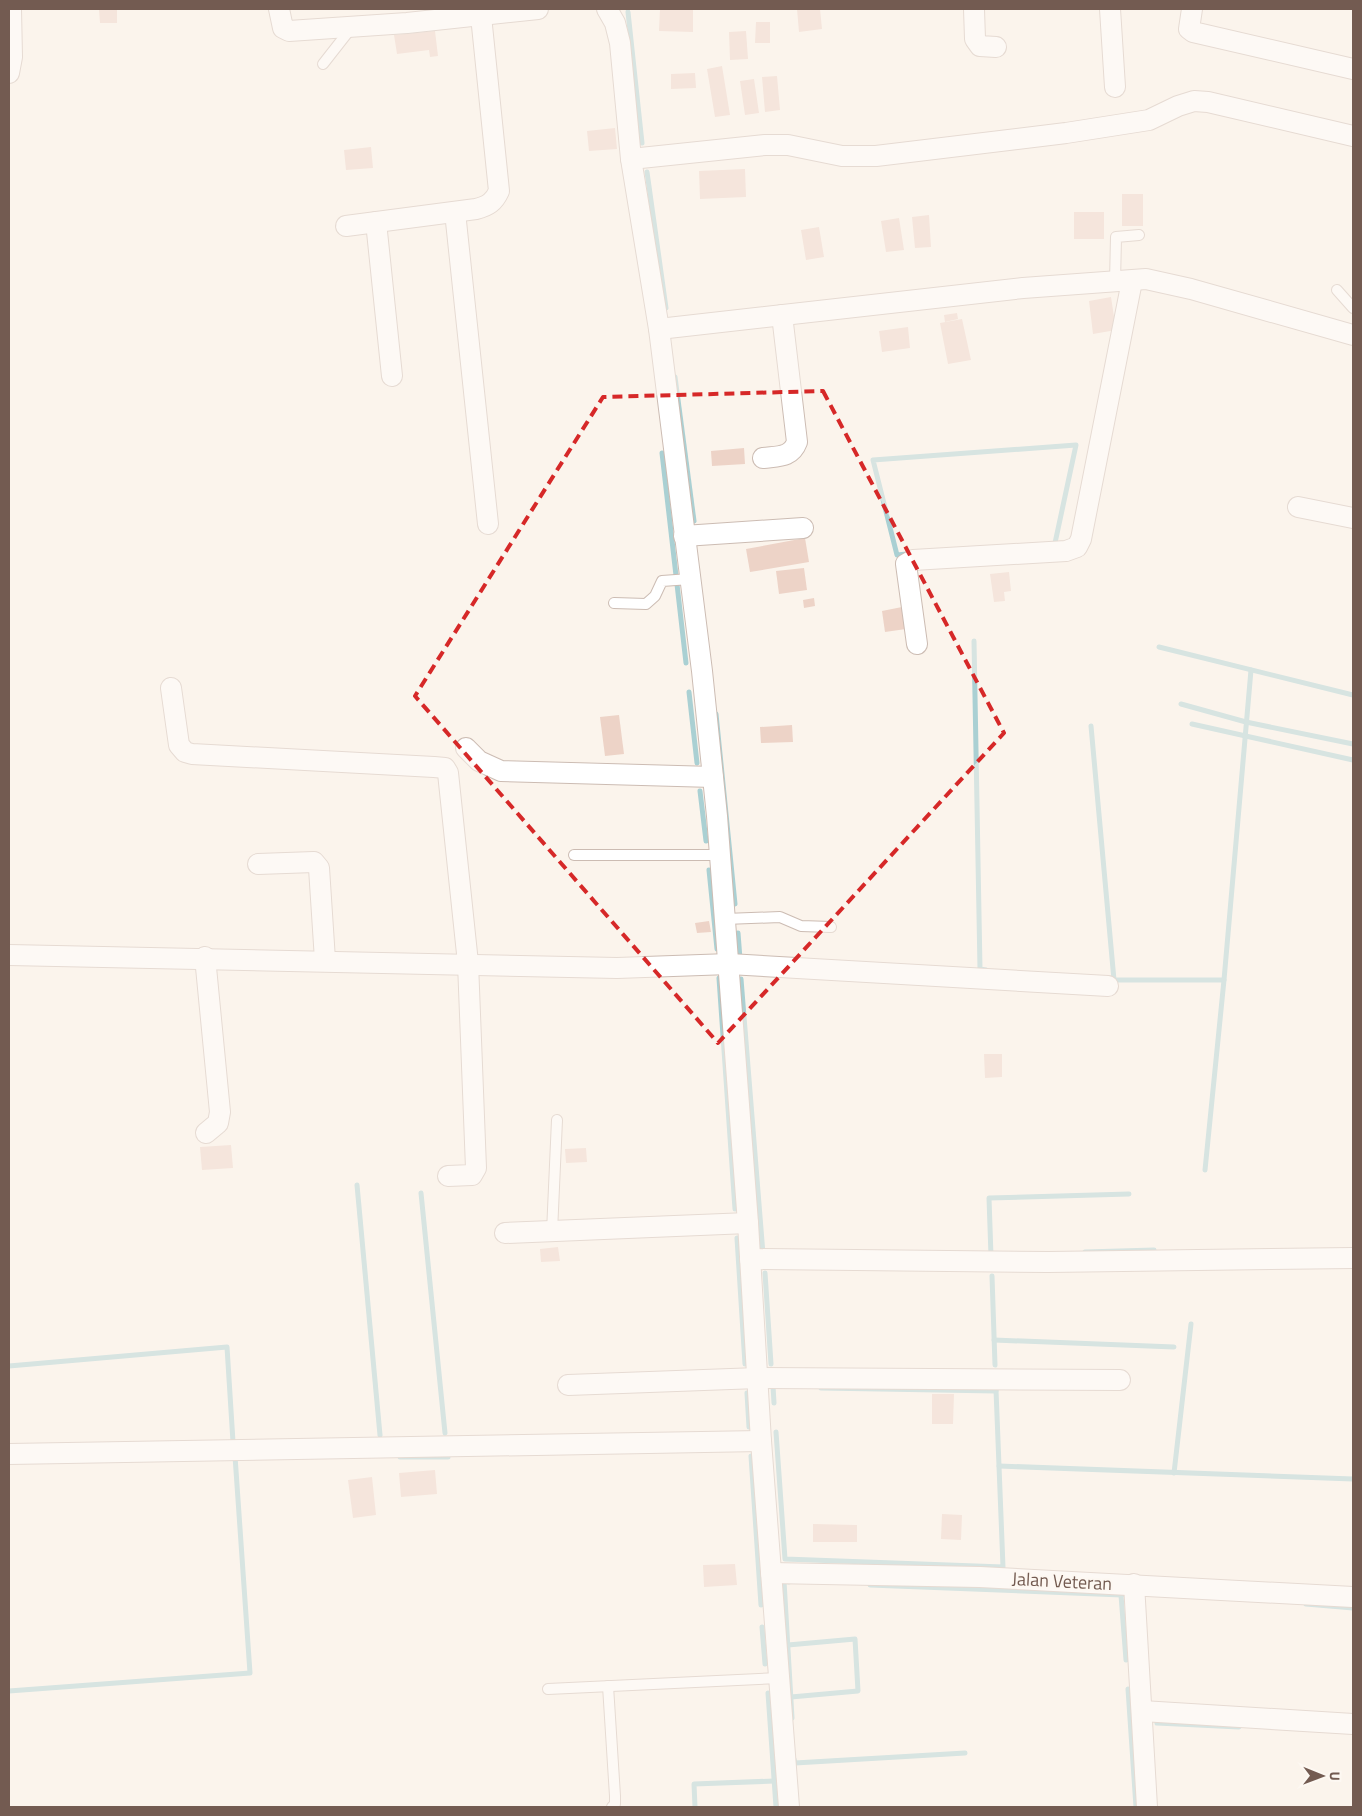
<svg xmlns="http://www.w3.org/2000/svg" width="1362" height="1816" font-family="'Titillium Web',sans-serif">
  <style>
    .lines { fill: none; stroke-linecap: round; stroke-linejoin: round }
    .stream { stroke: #aad0d3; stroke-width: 5 }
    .building { fill: #edd3c7 }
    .service-casing { stroke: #ccbcb3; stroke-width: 12 }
    .minor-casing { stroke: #ccbcb3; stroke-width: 22 }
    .service { stroke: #fff; stroke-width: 10 }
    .minor { stroke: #fff; stroke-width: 20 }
    .marked { fill: none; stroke: #d62828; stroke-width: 4; stroke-dasharray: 10 6; stroke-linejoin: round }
    .labels { text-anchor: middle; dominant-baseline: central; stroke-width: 4.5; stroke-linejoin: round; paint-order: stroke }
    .street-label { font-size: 18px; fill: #735b51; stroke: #fdf8f2 }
  </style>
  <rect width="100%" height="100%" fill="#fbf4ec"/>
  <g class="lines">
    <g class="stream">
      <path d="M628 12 642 143"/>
      <path d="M647 172 666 308"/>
      <path d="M675 377 694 521"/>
      <path d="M662 453 686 663"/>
      <path d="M907 554 897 555 873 460 1076 445 1055 543"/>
      <path d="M974 641 980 969 986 970"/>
      <path d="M1159 647 1353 695"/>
      <path d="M689 692 697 763"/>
      <path d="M1181 704 1246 722 1353 744"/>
      <path d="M716 714 735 904"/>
      <path d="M1192 724 1353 760"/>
      <path d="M1091 726 1114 980H1224L1251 670"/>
      <path d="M700 791 706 841"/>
      <path d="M709 870 717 949"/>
      <path d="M738 933 740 959"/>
      <path d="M719 978 735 1209"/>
      <path d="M741 979 763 1254"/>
      <path d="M1205 1170 1224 980"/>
      <path d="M357 1185 380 1435"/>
      <path d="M421 1193 445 1433"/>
      <path d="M737 1238 745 1364"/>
      <path d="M1085 1252 1154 1250"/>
      <path d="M991 1256 989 1198 1129 1194"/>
      <path d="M765 1273 771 1364"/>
      <path d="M992 1276 995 1365"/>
      <path d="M994 1340 1174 1347"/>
      <path d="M9 1366 227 1347 233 1442"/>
      <path d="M773 1386 774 1403"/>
      <path d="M821 1388 996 1391"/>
      <path d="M747 1393 749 1427"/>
      <path d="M776 1432 785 1559 1003 1567 996 1390"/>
      <path d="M751 1456 761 1605"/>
      <path d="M400 1457H448"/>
      <path d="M999 1466 1353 1479"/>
      <path d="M1174 1473 1191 1324"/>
      <path d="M789 1582 784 1581 792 1718"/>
      <path d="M870 1585 1122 1595"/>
      <path d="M1121 1595 1126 1660"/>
      <path d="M1306 1604 1353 1608"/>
      <path d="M762 1627 765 1664"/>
      <path d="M788 1645 855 1639 858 1691 791 1697"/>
      <path d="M1128 1689 1136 1807"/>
      <path d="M9 1691 250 1673 235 1456"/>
      <path d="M768 1693 776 1807"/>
      <path d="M1157 1723 1239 1727"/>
      <path d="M794 1759 795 1763 965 1753"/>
      <path d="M695 1807 694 1784 774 1781"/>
    </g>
  </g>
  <g class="building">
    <path d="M99 9H117V23H100Z"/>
    <path d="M660 9H693V32L659 31Z"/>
    <path d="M797 9H820L822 29 799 32Z"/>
    <path d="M756 22H770V43H755Z"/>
    <path d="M435 31 438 56 430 57 429 50 397 54 394 35Z"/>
    <path d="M746 31 748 59 730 60 729 32Z"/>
    <path d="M722 66 730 115 715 117 707 69Z"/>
    <path d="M695 73 696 88 671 89V74Z"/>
    <path d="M777 76 780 110 765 112 762 77Z"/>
    <path d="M754 79 759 113 745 115 740 81Z"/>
    <path d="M615 128 617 149 589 151 587 131Z"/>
    <path d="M371 147 373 168 346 170 344 150Z"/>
    <path d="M745 169 746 197 700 199 699 171Z"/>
    <rect x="1122" y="194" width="21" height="32"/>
    <rect x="1074" y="212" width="30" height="27"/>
    <path d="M929 215 931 247 915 248 912 217Z"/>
    <path d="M899 218 904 250 886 252 881 221Z"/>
    <path d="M819 227 824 257 806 260 801 230Z"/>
    <path d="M1111 297 1116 330 1093 334 1089 301Z"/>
    <path d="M957 313 958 319 945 322 944 315Z"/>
    <path d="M962 319 971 360 948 364 940 323Z"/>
    <path d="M908 327 910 348 882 352 879 331Z"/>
    <path d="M744 448 745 464 712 466 711 451Z"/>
    <path d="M805 538 809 562 750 572 746 549Z"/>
    <path d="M804 568 807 590 779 594 776 571Z"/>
    <path d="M1009 572 1011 591 1004 592 1005 601 994 602 990 574Z"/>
    <path d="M814 598 815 606 804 608 803 600Z"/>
    <path d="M902 607 906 629 885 632 882 611Z"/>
    <path d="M619 715 624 754 605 756 600 717Z"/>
    <path d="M792 725 793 742 761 743 760 727Z"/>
    <path d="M709 921 711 932 697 933 695 923Z"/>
    <path d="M984 1054H1002V1077L985 1078Z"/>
    <path d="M231 1145 233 1168 202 1170 200 1147Z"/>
    <path d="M586 1148 587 1162 566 1163 565 1149Z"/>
    <path d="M558 1247 560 1261 541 1262 540 1249Z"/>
    <path d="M932 1394H954L953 1424H932Z"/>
    <path d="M435 1470 437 1494 401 1497 399 1473Z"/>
    <path d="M372 1477 376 1515 353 1518 348 1480Z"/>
    <path d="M942 1514 962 1515 961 1540 941 1539Z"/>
    <path d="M813 1524 857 1525V1542H813Z"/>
    <path d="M735 1564 737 1585 704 1587 703 1565Z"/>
  </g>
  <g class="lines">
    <defs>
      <g id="service">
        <path d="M323 64 352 27"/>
        <path d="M1115 282 1116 237 1139 235"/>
        <path d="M1337 290 1353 308"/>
        <path d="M614 603 646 604 655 596 662 581 690 579"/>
        <path d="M574 855H720"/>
        <path d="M725 919 780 917 801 926 831 927"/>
        <path d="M552 1232 557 1120"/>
        <path d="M608 1686 615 1796V1804L612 1807"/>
        <path d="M548 1689 779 1678"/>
      </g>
      <g id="minor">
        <path d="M279 9 283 28 289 31 407 23 538 9"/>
        <path d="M607 9 615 23 620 43 631 159 659 329 702 671 717 816 748 1223 761 1441 789 1807"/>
        <path d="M974 9 975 39 980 46 996 47"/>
        <path d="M1110 9 1115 87"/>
        <path d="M1192 9 1189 29 1193 32 1353 69"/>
        <path d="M9 73 12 57 11 9"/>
        <path d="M631 159 765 145H788L842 156H876L1066 133 1149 120 1178 106 1194 101 1208 102 1353 136"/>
        <path d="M455 212 488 524"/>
        <path d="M376 222 392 376"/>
        <path d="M346 226 476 209C488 206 494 202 499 191L481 16"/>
        <path d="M659 329 1023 288 1146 279 1191 289 1353 335"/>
        <path d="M763 458C778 456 791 458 797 442L782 315"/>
        <path d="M1298 507 1353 518"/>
        <path d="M684 536 803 528"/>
        <path d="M917 644 906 564 913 560 1066 551 1077 547 1081 539 1132 281"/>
        <path d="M171 688 179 745 185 752 192 754 434 767 445 768 448 773 468 963 476 1168 472 1175 448 1176"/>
        <path d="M466 748 479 761 501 771 713 777"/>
        <path d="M258 864 314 862 319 868 325 960"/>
        <path d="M9 955 617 968 729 964 1108 986"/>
        <path d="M205 957 220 1112 218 1123 206 1133"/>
        <path d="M505 1233 748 1223"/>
        <path d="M750 1259 1048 1262 1353 1258"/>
        <path d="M568 1385 758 1378 1120 1380"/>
        <path d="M9 1454 761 1441"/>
        <path d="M771 1573 980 1577 1353 1597"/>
        <path d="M1134 1584 1147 1807"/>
        <path d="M1142 1711 1353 1724"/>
      </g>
    </defs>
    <use href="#service" class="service-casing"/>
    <use href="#minor" class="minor-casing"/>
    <use href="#service" class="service"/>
    <use href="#minor" class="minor"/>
  </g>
  <path d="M0 0H1362V1816H0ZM823 391 1004 733 718 1043 415 696 603 397Z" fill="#fbf4ec" fill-opacity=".55" fill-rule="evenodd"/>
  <path class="marked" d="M823 391 1004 733 718 1043 415 696 603 397Z"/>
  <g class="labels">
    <g class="street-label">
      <text transform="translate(1062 1581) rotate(3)">Jalan Veteran</text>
    </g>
  </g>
  <rect width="1362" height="1816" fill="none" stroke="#735b51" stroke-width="20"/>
  <g transform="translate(1322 1776) rotate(91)" stroke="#fdf8f2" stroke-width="4" paint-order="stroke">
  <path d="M0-4L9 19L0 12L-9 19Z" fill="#735b51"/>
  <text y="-8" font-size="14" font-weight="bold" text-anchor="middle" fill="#735b51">U</text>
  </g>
</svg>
